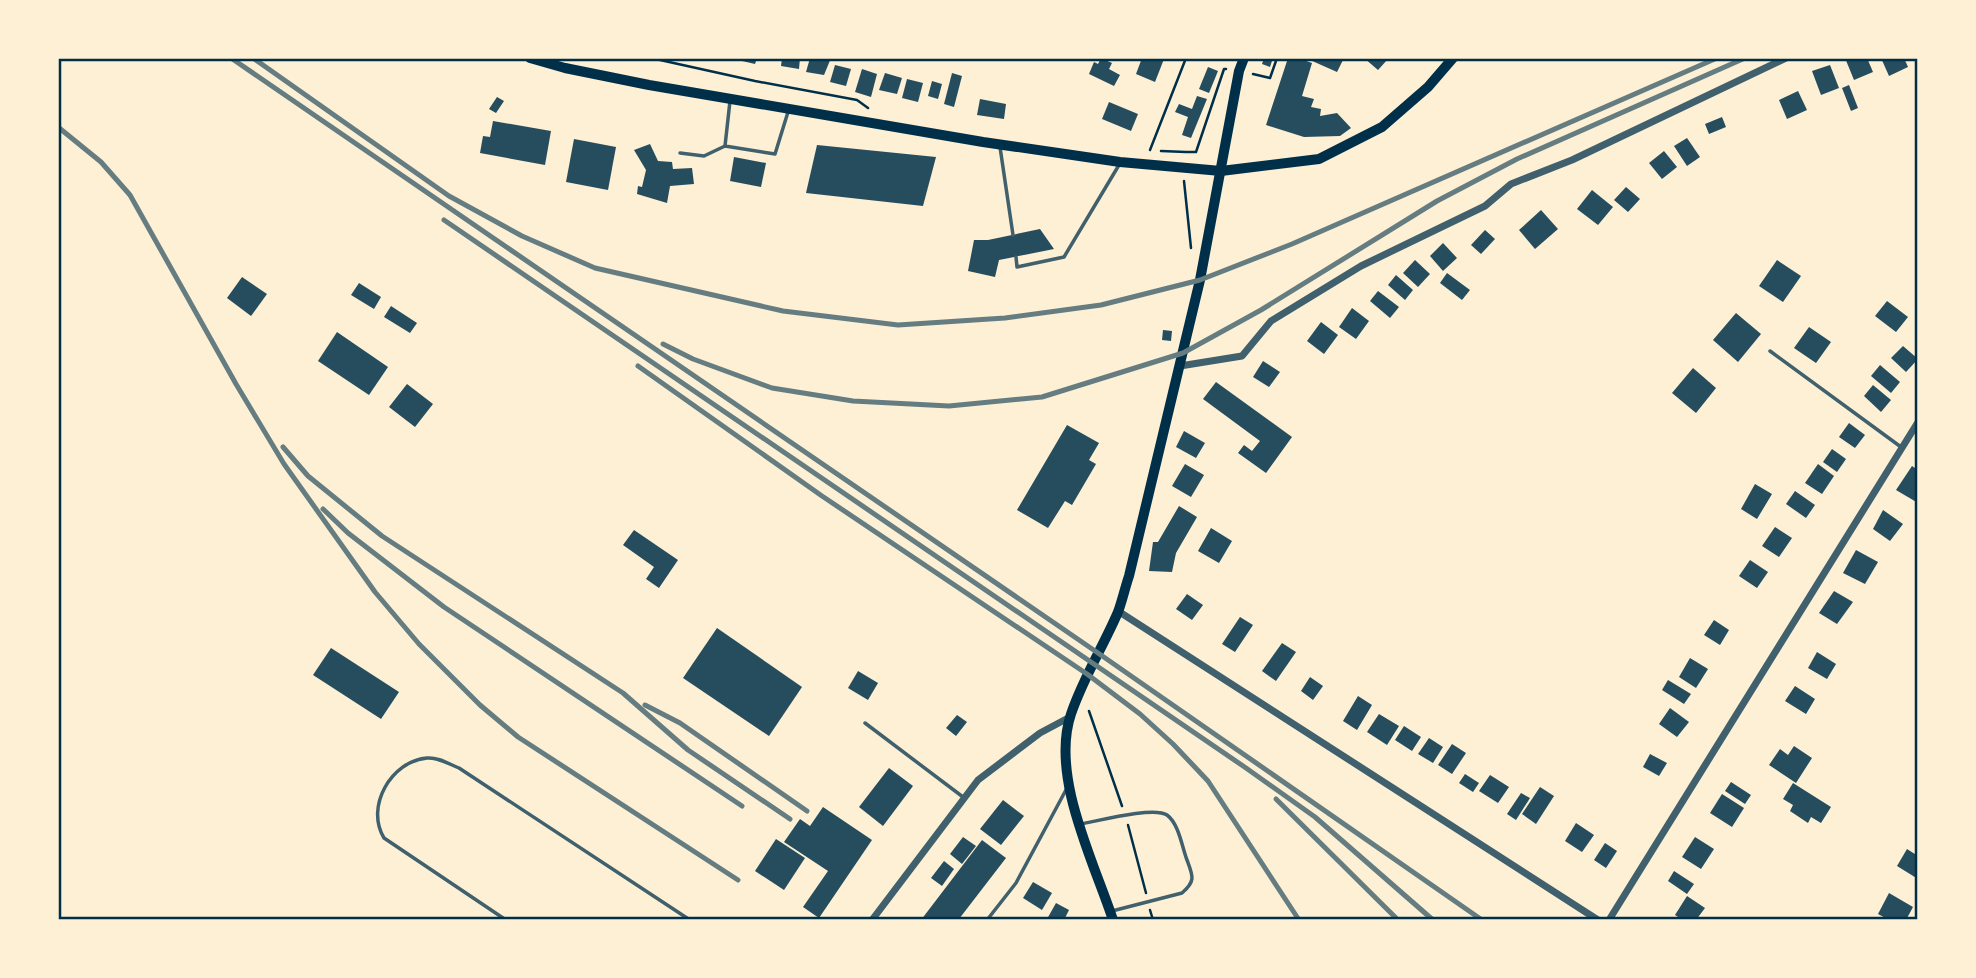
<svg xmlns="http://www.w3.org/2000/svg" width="1976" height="978" font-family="Montserrat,sans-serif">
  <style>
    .building { fill: #264d5e }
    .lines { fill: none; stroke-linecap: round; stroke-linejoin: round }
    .path { stroke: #003049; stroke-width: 2.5 }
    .service { stroke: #3f606c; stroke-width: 3.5 }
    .minor { stroke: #3f606c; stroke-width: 7 }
    .secondary { stroke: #003049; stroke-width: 10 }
    .rail { stroke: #657d81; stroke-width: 5 }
    .neatline { fill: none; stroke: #003049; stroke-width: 2.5 }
  </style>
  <rect width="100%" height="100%" fill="#fdf0d5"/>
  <g class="building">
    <path d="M742 58H757L755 64 742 61Z"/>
    <path d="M782 58H800L799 69 781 66Z"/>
    <path d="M810 58H831L824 75 806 72Z"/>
    <path d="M1101 58 1112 63 1109 69 1120 75 1114 86 1089 74 1094 62 1098 64Z"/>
    <path d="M1142 58 1164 59 1155 82 1136 74Z"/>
    <path d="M1264 58H1273L1270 67 1262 64Z"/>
    <path d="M1288 58H1298L1312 63 1302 96 1314 99 1311 107 1321 109 1320 116 1337 113 1351 128 1340 136 1304 137 1266 125Z"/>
    <path d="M1311 58H1344L1337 72 1310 60Z"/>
    <path d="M1364 58H1386L1388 59 1378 70Z"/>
    <path d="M1845 58H1867L1873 72 1854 80Z"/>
    <path d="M1881 58H1904L1908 67 1889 76Z"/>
    <path d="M835 65 851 69 846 86 830 82Z"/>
    <path d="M1830 65 1839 88 1821 95 1812 71Z"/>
    <path d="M1208 67 1218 71 1209 93 1199 89Z"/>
    <path d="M862 69 877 74 871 97 855 92Z"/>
    <path d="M885 73 902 78 897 94 879 90Z"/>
    <path d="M952 73 962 76 954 107 944 104Z"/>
    <path d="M907 79 923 83 918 102 902 98Z"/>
    <path d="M932 81 942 84 938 99 928 96Z"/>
    <path d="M1849 85 1858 108 1851 111 1842 88Z"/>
    <path d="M1798 91 1807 110 1787 119 1779 100Z"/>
    <path d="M1197 96 1207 99 1191 138 1182 135 1188 117 1175 112 1179 104 1192 109Z"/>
    <path d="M497 97 504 101 496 113 489 109Z"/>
    <path d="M980 99 1006 104 1004 119 977 115Z"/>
    <path d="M1109 102 1138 114 1131 131 1102 119Z"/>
    <path d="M1722 117 1726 127 1709 134 1705 124Z"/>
    <path d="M493 121 551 131 545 165 480 153 483 136 490 137Z"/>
    <path d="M1687 138 1700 157 1687 166 1674 146Z"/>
    <path d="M574 139 616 147 608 190 566 182Z"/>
    <path d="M650 144 658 161 672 162 673 169 692 168 694 184 670 186 667 203 637 194 638 186 642 187 646 170 634 150Z"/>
    <path d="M817 145 936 157 923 206 806 193Z"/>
    <path d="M1664 151 1677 167 1662 179 1649 163Z"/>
    <path d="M734 157 766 163 761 187 730 181Z"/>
    <path d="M1626 187 1640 199 1628 212 1614 200Z"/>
    <path d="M1592 190 1613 207 1598 225 1577 209Z"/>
    <path d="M1541 210 1558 229 1535 249 1519 230Z"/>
    <path d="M1040 229 1054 249 999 260 995 277 968 271 974 240H988Z"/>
    <path d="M1485 230 1495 239 1481 254 1471 245Z"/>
    <path d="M1443 243 1457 258 1443 271 1430 256Z"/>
    <path d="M1415 260 1430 274 1418 287 1403 273Z"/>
    <path d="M1777 260 1801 276 1783 302 1759 286Z"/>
    <path d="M1447 273 1470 290 1462 300 1440 283Z"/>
    <path d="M1396 275 1413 290 1405 300 1388 285Z"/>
    <path d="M242 277 267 294 251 316 227 298Z"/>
    <path d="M359 283 381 297 374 309 351 295Z"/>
    <path d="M1378 291 1399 307 1390 318 1370 301Z"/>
    <path d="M1887 301 1908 317 1896 332 1875 316Z"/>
    <path d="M391 306 417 323 410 333 384 317Z"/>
    <path d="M1352 308 1369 321 1356 339 1339 327Z"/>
    <path d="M1736 313 1761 334 1738 362 1713 340Z"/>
    <path d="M1321 322 1338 335 1324 354 1307 341Z"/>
    <path d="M1809 327 1831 342 1816 363 1794 348Z"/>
    <path d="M1163 330 1172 331 1171 341 1162 340Z"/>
    <path d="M337 332 388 367 369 395 318 361Z"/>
    <path d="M1903 346 1918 359 1906 372 1891 358Z"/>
    <path d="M1263 361 1280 372 1269 387 1253 377Z"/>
    <path d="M1880 365 1900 382 1891 393 1871 376Z"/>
    <path d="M1693 368 1716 388 1696 413 1672 393Z"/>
    <path d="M1216 382 1292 437 1266 473 1238 453 1244 445 1252 451 1260 441 1203 399Z"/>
    <path d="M407 384 433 404 415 427 389 407Z"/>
    <path d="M1873 385 1891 400 1881 412 1864 396Z"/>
    <path d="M1849 423 1865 435 1855 448 1839 437Z"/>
    <path d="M1067 425 1099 443 1089 460 1096 464 1072 505 1065 501 1048 528 1017 510Z"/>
    <path d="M1184 431 1205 443 1196 458 1176 447Z"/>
    <path d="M1832 449 1846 459 1837 472 1823 462Z"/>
    <path d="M1185 464 1204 475 1191 497 1172 486Z"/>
    <path d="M1818 464 1834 476 1822 494 1805 483Z"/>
    <path d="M1912 466 1918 470V503L1896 490Z"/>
    <path d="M1755 484 1772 494 1757 519 1741 509Z"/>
    <path d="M1795 491 1815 505 1806 518 1786 504Z"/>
    <path d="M1179 506 1197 517 1176 553 1172 572 1149 571 1153 542H1158Z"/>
    <path d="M1883 510 1903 524 1890 541 1873 529Z"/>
    <path d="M1775 527 1792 538 1779 557 1762 546Z"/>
    <path d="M1211 528 1232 541 1219 563 1198 551Z"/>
    <path d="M634 530 678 560 659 588 646 579 654 567 623 545Z"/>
    <path d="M1856 550 1878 562 1865 584 1843 573Z"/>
    <path d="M1750 560 1768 572 1757 588 1739 576Z"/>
    <path d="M1834 591 1853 602 1837 624 1819 613Z"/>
    <path d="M1187 594 1203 605 1192 620 1176 609Z"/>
    <path d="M1240 617 1253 625 1235 652 1222 644Z"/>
    <path d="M1714 620 1729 630 1720 645 1704 635Z"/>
    <path d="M717 628 802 687 769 736 683 678Z"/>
    <path d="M1282 643 1296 652 1276 681 1262 671Z"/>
    <path d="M331 648 399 692 381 719 313 675Z"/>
    <path d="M1817 652 1836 664 1827 679 1808 668Z"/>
    <path d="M1690 658 1708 669 1696 688 1679 677Z"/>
    <path d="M858 671 878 683 868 700 848 688Z"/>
    <path d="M1310 677 1323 686 1313 700 1301 691Z"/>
    <path d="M1668 680 1691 694 1684 704 1662 690Z"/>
    <path d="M1795 686 1815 699 1806 714 1785 701Z"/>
    <path d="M1358 696 1372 705 1357 730 1343 721Z"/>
    <path d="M1670 708 1689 722 1677 737 1659 724Z"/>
    <path d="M1379 714 1399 726 1387 745 1367 732Z"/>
    <path d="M957 715 967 722 956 736 946 728Z"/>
    <path d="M1404 726 1421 737 1412 751 1395 740Z"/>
    <path d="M1429 738 1443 747 1433 763 1418 754Z"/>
    <path d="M1452 744 1466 753 1452 774 1438 765Z"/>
    <path d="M1794 746 1812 758 1796 783 1769 765 1780 749 1788 755Z"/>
    <path d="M1650 754 1667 763 1659 776 1643 767Z"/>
    <path d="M889 768 913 786 883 826 859 807Z"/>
    <path d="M1465 774 1479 783 1473 792 1459 783Z"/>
    <path d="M1490 775 1509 787 1498 803 1479 791Z"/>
    <path d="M1731 782 1751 795 1745 804 1725 791Z"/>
    <path d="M1793 783 1831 807 1821 823 1811 817 1808 823 1790 811 1793 805 1783 799Z"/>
    <path d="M1540 787 1554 796 1536 824 1522 814Z"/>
    <path d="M1521 793 1530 798 1516 820 1507 814Z"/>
    <path d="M1722 794 1744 808 1732 827 1710 813Z"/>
    <path d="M1003 800 1024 816 1001 845 980 829Z"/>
    <path d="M823 807 872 840 819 918 803 907 828 871 784 842 800 819 810 826Z"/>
    <path d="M1576 823 1594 835 1582 852 1565 841Z"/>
    <path d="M963 837 976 846 962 864 950 854Z"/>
    <path d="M1695 837 1714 849 1701 869 1682 857Z"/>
    <path d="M776 839 805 858 784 890 755 871Z"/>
    <path d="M982 840 1006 858 959 919 921 920Z"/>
    <path d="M1605 843 1617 851 1606 868 1594 860Z"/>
    <path d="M1907 849 1918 856V879L1897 866Z"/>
    <path d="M944 861 954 869 942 886 931 878Z"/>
    <path d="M1674 871 1694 884 1687 894 1668 881Z"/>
    <path d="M1033 882 1052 893 1042 910 1023 898Z"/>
    <path d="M1889 893 1913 907 1906 920H1889L1878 914Z"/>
    <path d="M1687 896 1705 908 1696 920H1683L1675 915Z"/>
    <path d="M1056 903 1069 910 1064 920 1047 919Z"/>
  </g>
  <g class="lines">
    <g class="path">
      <path d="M651 58 755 81 857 100 868 108"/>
      <path d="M1253 74 1270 78 1277 58"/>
      <path d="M1150 150 1186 58"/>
      <path d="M1161 151 1186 152"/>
      <path d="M1187 152H1196L1224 69H1226"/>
      <path d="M1184 181 1191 248"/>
      <path d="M1089 711 1122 806"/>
      <path d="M1128 825 1146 893"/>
      <path d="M1150 910 1153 920"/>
    </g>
    <g class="service">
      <path d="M730 101 725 146 775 154 788 112"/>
      <path d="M1000 147 1013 235"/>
      <path d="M680 153 704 156 725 146"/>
      <path d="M1016 257 1017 267 1064 257 1119 165"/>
      <path d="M1770 351 1901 447"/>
      <path d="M865 723 963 797"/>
      <path d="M1081 824C1098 821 1154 806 1167 815 1179 824 1182 847 1187 860 1193 876 1196 881 1182 893L1112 911"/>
      <path d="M506 920 384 838C365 807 391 761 427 758 438 757 449 764 459 768L690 920"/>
      <path d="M987 920 1016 883 1067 788"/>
    </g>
    <g class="minor">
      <path d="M1180 366 1242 356 1271 321 1361 266 1485 206 1511 184 1572 160 1786 58"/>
      <path d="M1118 611 1598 920"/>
      <path d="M872 920 978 780 1040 733 1070 717"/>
      <path d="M1609 920 1918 422"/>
    </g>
    <g class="secondary">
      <path d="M530 58 565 68 649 85 983 142 1120 162 1221 171 1319 159 1382 127 1428 87 1453 58"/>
      <path d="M1113 920C1094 862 1050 776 1071 714 1083 678 1103 647 1118 612 1122 601 1125 588 1129 576L1200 280 1239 71 1244 58"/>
    </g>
    <g class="rail">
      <path d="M231 58 1098 653 1482 920"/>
      <path d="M253 58 449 196 522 236 595 268 783 311 898 325 1005 318 1101 305 1200 280 1292 244 1717 58"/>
      <path d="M58 127 101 162 130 195 236 384 284 464 375 592 419 644 480 705 518 737 738 880"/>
      <path d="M444 220 1246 768 1315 817 1433 920"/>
      <path d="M663 344 693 359 772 388 853 401 949 406 1042 397 1183 353 1261 310 1437 201 1517 159 1745 58"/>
      <path d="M638 366 822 496 1087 674 1140 714 1173 744 1208 781 1299 920"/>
      <path d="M283 447 308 476 382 536 623 693 688 750 790 819"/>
      <path d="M323 509 348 533 444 607 742 806"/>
      <path d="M645 705 680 723 807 811"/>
      <path d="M1276 799 1398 920"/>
    </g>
  </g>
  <rect width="1976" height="978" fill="none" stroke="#fdf0d5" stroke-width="119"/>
  <rect x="60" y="60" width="1856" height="858" class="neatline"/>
</svg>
